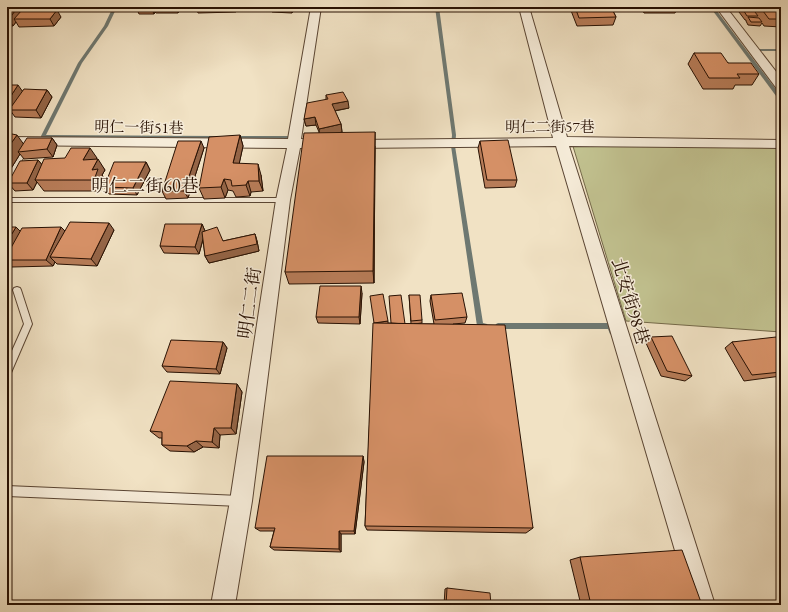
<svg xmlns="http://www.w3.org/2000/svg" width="788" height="612" font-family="'EB Garamond','Noto Serif TC',serif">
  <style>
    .green { fill: #c1c18f; stroke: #746949 }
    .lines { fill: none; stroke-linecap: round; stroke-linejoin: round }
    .stream { fill: #6e7871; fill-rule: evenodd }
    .lane-casing { stroke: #5a4533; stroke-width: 2 }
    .street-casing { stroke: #5a4533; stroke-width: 2 }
    .lane { fill: #f6ecd9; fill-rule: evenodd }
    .street { fill: #f6ecd9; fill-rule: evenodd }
    .wall { fill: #b77c58; stroke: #281103 }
    .shaded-wall { fill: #956547; stroke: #281103 }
    .building { fill: #d59066; stroke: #281103 }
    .labels { text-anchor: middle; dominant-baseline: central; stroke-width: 3; stroke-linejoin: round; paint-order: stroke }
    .far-street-label { font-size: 15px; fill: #281103; stroke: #f6ecd9 }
    .street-label { font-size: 18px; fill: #281103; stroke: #f6ecd9 }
  </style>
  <rect width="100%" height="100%" fill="#f1e2c4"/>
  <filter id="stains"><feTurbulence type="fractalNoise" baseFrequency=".005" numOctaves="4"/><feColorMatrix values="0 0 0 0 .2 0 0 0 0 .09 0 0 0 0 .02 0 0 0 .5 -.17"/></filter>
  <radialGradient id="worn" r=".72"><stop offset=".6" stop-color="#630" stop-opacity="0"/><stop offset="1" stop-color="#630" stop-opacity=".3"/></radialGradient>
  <path class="green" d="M781 141V332L626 321 572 143Z"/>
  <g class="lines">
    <g class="stream">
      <path d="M113 7H117L108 26 82 63 46 135 216 136 218 137V138L41 137V136L78 63 104 26Z"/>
      <path d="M435 7H439L456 135 455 146 483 323 487 324 488 326 487 328C484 329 481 329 478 328L477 326 451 146 452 135Z"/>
      <path d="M710 7H714L781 96V100H779Z"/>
      <path d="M754 45H756L759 49H781V51H758L754 47Z"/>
      <path d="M231 136H296L298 137 296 138H233L231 137Z"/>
      <path d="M498 323H611L613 324C615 327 616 331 614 334L612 335 610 334 608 329H498L496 328 495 326 496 324Z"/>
    </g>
    <defs>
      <g id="lane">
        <path d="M27 145 30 147 9 181H7V174L25 146Z"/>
        <path d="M7 198H283L286 200 283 202H7Z"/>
        <path d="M17 287 20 288 21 290 32 324 10 375 7 376V362L24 324 13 290 14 288Z"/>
        <path d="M7 486 240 496 244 497 245 501 244 505 240 506 7 496Z"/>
      </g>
      <g id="street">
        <path d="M311 7H321L301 139 330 141 332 144 330 147 300 148 290 200 252 501 235 605H211L230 501 276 200 287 148 7 145V137L288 139Z"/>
        <path d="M519 7H529L567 137 781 140V148L569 146 715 605H691L556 146 353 148 348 147 346 144 348 141 353 140 553 138Z"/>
        <path d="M716 7H726L781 78V90L777 89Z"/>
      </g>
    </defs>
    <use href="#lane" class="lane-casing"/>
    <use href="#street" class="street-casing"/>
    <use href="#lane" class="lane"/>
    <use href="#street" class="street"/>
  </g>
  <g class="wall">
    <path d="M136 7H182L178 13H156L155 12 154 14H139Z"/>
    <path d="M196 7H238L236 12 198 13Z"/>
    <path d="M271 7H294L292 13 272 12Z"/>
    <path d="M570 7H611L616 17 613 25 577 26 570 8Z"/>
    <path d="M641 7H678L675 13H644Z"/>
    <path d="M735 7H781V27L764 26 762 23 760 26 748 25 746 21V20H745L739 12 740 11H738Z"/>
    <path d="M7 8H17L20 13 61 17 54 26 19 27 16 22 13 26H7Z"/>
    <path d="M694 53 728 63 759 74 752 85H735L733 89H703L688 64Z"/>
    <path d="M7 85 22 91 47 90 52 97 41 118 15 117 10 110H7Z"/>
    <path d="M326 95 349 108 335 111 341 124 342 132H340L375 146 374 283 289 284 285 272 319 132 316 125 306 126 304 119 326 99Z"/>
    <path d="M7 133 24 144 52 138 57 145 53 157 24 159 20 154 7 175Z"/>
    <path d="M240 135 243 146 239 164 261 175 263 191 251 192 250 196 236 197 233 191 228 190 225 198 204 199 199 188Z"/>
    <path d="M480 141 517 180 515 187 485 188 478 148Z"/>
    <path d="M204 148 188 198 166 199 162 191Z"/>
    <path d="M97 158 96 159 105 170 102 175 105 180 101 191H44L37 182 33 190 15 191 8 183 38 160 42 165Z"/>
    <path d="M146 162 150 170 137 195 109 194 104 187Z"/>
    <path d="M202 224 205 231 223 241 255 234 257 241 259 251 209 263 205 256 203 240 199 254 164 253 160 246Z"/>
    <path d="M7 227 20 231 114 230 97 266 57 264 55 262 53 266 12 267 7 263Z"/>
    <path d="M362 293 360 324 318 323 316 317Z"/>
    <path d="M409 295 422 320V323L414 324H434L430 301 431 295 467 317 465 323 453 324 533 528 526 533 367 530 365 526 374 323 388 321V323L411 324Z"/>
    <path d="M651 337 692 376 685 381 661 376 646 343Z"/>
    <path d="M223 342 227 348 220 374 167 372 162 366Z"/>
    <path d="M732 342 781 344V376L744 381 725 348Z"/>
    <path d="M237 384 242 392 236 434 220 435 219 448 203 447 194 452 170 451 162 445V438H159L150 431Z"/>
    <path d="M363 456 364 462 355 534H341V552L274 550 270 547 274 531H260L255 528Z"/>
    <path d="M580 557 702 605H581L570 560Z"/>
    <path d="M447 588 491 605H444L445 589Z"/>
  </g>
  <g class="shaded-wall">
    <path d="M151 7H153L155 12 154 14Z"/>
    <path d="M176 7H182L178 13Z"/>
    <path d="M235 7H238L236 12Z"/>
    <path d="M291 7H294L292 13Z"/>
    <path d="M17 8 21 15 14 19 16 22 13 26 9 19Z"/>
    <path d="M57 10 61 17 54 26 50 19Z"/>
    <path d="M18 85 23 92 12 110 7 103V102Z"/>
    <path d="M47 90 52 97 41 118 36 110Z"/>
    <path d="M348 101 349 108 333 111 332 104Z"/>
    <path d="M315 117 316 125 306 126 304 119Z"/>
    <path d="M341 124 342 132 320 137 319 129Z"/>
    <path d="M375 132V146L374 283 373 271Z"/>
    <path d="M17 135 25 146 18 152 20 154 7 175V149Z"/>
    <path d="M240 135 243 146 237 174 233 163Z"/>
    <path d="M52 138 57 145 53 157 47 149Z"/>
    <path d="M201 141 204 148 188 198 184 191Z"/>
    <path d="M90 148 97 158 90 171 83 160Z"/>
    <path d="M98 159 105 170 102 175 105 180 101 191 94 180 92 170Z"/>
    <path d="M38 160 44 167 35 180 37 182 33 190 27 183Z"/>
    <path d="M146 162 150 170 137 195 133 188Z"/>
    <path d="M258 164 261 175 263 191 259 181Z"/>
    <path d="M224 179 228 190 225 198 221 187Z"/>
    <path d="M248 181 251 192 250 196 246 185Z"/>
    <path d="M109 223 114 230 97 266 91 259Z"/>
    <path d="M202 224 205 231 199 254 195 247Z"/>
    <path d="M16 227 23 234 7 260V242Z"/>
    <path d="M61 227 68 234 50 257 55 262 53 266 46 260Z"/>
    <path d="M255 234 257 241 259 251 209 263 205 256Z"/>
    <path d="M361 286 362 293 360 324 359 317Z"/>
    <path d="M223 342 227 348 220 374 216 369Z"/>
    <path d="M237 384 242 392 236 434 231 428Z"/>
    <path d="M214 428 220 435 219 448 212 442Z"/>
    <path d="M196 441 203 447 194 452 187 446Z"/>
    <path d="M363 456 364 462 355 534 354 531Z"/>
    <path d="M339 531 341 534V552L339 549Z"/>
  </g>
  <g class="building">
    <path d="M575 7H611L616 17 579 18Z"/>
    <path d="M760 7H781V19H769Z"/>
    <path d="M7 8H17L9 19H7Z"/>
    <path d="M742 8H752L758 16H747Z"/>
    <path d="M22 10H57L50 19H14Z"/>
    <path d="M748 17 759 18 762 22H751Z"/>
    <path d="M694 53H721L728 63H751L759 74H737L740 78H709Z"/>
    <path d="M7 85H18L7 102Z"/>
    <path d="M24 89 47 90 36 110H9Z"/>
    <path d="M343 92 348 101 332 104 341 124 319 129 315 117 304 119 307 103 328 99 326 95Z"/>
    <path d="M375 132 373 271 285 272 304 133Z"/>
    <path d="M7 133 17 135 7 149Z"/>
    <path d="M240 135 233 163 258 164 259 181H248L246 185 232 186 231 180 224 179 221 187 199 188 209 137Z"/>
    <path d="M27 138H52L47 149 18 152Z"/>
    <path d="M508 140 517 180H487L480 141Z"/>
    <path d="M178 141H201L184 191H162Z"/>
    <path d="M71 148H90L83 160 98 159 92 170 98 169 94 180H35L44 159 65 158Z"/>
    <path d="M38 160 27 183H8L20 161Z"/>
    <path d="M114 162H146L133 188 104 187Z"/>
    <path d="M70 222 109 223 91 259 50 257Z"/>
    <path d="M165 224H202L195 247 160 246Z"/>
    <path d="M7 227H16L7 242Z"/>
    <path d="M61 227 46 260H7V255L22 228Z"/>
    <path d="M217 227 223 241 255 234 257 244 205 256 202 232Z"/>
    <path d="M320 286H361L359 317H316Z"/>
    <path d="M462 293 467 317 435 320 431 295Z"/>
    <path d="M383 294 388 321 374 323 370 296Z"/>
    <path d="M401 295 405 324 391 323 389 296Z"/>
    <path d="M409 295H420L422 320 411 321Z"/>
    <path d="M373 323 505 325 533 528 365 526Z"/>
    <path d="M672 336 692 376 667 371 651 337Z"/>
    <path d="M776 337 781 344V372L752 375 732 342Z"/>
    <path d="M171 340 223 342 216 369 162 366Z"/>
    <path d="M170 381 237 384 231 428H214L212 442 196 441 187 446 162 445V432L150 431Z"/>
    <path d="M267 456H363L354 531H339V549L270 547 275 528H255Z"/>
    <path d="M682 550 702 605H591L580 557Z"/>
    <path d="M447 588 490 593 491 605H446Z"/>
  </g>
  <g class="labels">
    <g class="far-street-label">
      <text x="550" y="126">明仁二街57巷</text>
      <text transform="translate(139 127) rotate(1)">明仁一街51巷</text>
    </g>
    <g class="street-label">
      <text x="145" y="185">明仁二街60巷</text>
      <text transform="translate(631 301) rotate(73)">北安街98巷</text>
      <text transform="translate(249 303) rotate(-82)">明仁二街</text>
    </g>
  </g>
  <rect width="788" height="612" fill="none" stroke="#f1e2c4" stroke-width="24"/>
  <rect x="8" y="8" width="772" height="596" fill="none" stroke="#281103" stroke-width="2"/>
  <rect x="12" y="12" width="764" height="588" fill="none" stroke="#281103"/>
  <rect width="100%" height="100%" filter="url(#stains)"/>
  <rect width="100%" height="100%" fill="url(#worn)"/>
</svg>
